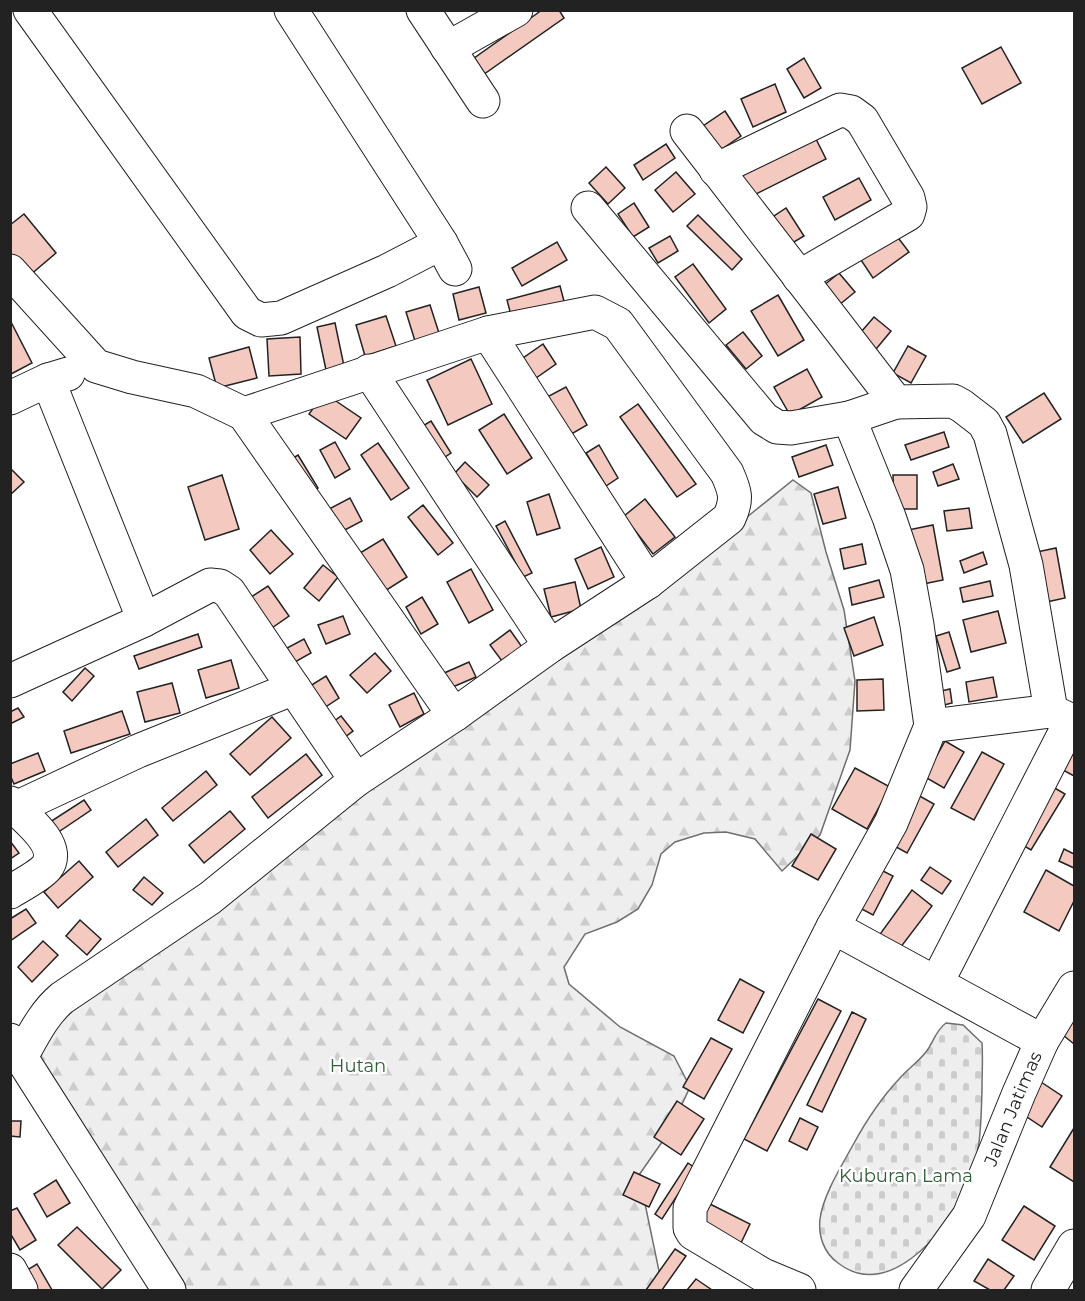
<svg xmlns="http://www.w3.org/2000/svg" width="1085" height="1301" font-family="Montserrat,sans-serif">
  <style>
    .forest { fill: url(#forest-firs); stroke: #6f6f6f; stroke-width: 1.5 }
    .cemetery { fill: url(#cemetery-stones); stroke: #6f6f6f; stroke-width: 1.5 }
    .building { fill: #f3c9c0; stroke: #222; stroke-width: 1.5 }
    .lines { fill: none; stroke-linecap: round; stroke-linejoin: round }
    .minor-casing { stroke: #222; stroke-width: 35 }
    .minor { stroke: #fff; stroke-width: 33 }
    .labels { text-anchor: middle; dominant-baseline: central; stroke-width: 4.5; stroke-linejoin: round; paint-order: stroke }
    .park-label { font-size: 18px; fill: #2f5e38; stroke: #fff }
    .street-label { font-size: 18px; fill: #222; stroke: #fff }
  </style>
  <defs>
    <pattern id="forest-firs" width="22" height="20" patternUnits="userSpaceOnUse" patternTransform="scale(1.5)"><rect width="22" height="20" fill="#eee"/><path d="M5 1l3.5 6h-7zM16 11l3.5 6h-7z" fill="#ccc"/></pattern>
    <pattern id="cemetery-stones" width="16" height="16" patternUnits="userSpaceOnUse" patternTransform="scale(1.5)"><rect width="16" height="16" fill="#eee"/><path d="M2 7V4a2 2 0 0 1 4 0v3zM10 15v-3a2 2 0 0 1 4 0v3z" fill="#ccc"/></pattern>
  </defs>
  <rect width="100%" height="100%" fill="#fff"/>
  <path class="forest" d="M793 480 811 493 826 552 844 610 855 681 850 750 820 835 782 871 755 839 726 832 704 833 675 842 661 854 652 885 638 909 617 922 585 934 564 967 569 984 620 1027 674 1056 690 1087 669 1132 639 1175 663 1290H169L21 1057 43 1018 742 521Z"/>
  <path class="cemetery" d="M946 1023 963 1025 982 1043C983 1059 982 1073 982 1088 981 1125 981 1161 964 1195 943 1235 887 1301 838 1263 824 1253 818 1236 820 1219 823 1195 842 1165 853 1145 866 1121 881 1098 900 1078 908 1069 918 1062 926 1052 934 1042 935 1031 946 1023Z"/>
  <g class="building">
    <path d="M542 10H559L564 18 480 77 470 61Z"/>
    <path d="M1001 47 1021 83 982 104 962 68Z"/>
    <path d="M804 58 821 88 804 98 787 69Z"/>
    <path d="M775 84 786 112 753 127 741 99Z"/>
    <path d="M725 111 741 136 719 151 703 126Z"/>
    <path d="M815 137 826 159 752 196 741 173Z"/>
    <path d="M666 144 675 158 643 180 634 165Z"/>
    <path d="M606 167 625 188 608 204 589 183Z"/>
    <path d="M676 172 695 194 673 212 655 190Z"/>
    <path d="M859 178 871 200 835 220 823 197Z"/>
    <path d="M634 203 649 227 633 237 618 214Z"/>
    <path d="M786 208 804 236 789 245 771 218Z"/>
    <path d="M24 214 56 253 29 276 10 253V225Z"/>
    <path d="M698 215 742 259 732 270 687 226Z"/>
    <path d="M896 235 909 252 873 278 861 260Z"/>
    <path d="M670 236 678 251 658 263 649 248Z"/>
    <path d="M557 242 567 260 522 286 512 268Z"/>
    <path d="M693 264 726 309 709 323 675 277Z"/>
    <path d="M839 273 855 292 839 305 823 286Z"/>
    <path d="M560 286 565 305 512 319 507 300Z"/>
    <path d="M479 287 486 313 459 320 453 294Z"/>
    <path d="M778 295 804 340 778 356 751 311Z"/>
    <path d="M430 305 439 333 415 341 406 312Z"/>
    <path d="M386 316 396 346 365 356 356 325Z"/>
    <path d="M874 317 891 331 872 354 855 339Z"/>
    <path d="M10 320 32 363 11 374 10 373Z"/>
    <path d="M335 323 344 366 326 370 317 327Z"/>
    <path d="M743 332 762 356 746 369 726 345Z"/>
    <path d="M300 337 301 374 269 376 267 339Z"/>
    <path d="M543 344 556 364 536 378 523 358Z"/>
    <path d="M908 346 926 356 911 383 893 373Z"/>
    <path d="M249 347 257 378 217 388 209 358Z"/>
    <path d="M471 359 492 404 448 425 427 380Z"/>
    <path d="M807 369 822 397 790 415 774 387Z"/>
    <path d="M566 387 587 425 568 436 547 397Z"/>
    <path d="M324 393 361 418 346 439 309 414Z"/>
    <path d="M1044 393 1061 419 1023 443 1006 417Z"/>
    <path d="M638 404 696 484 677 497 620 417Z"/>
    <path d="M504 414 532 458 507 474 479 430Z"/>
    <path d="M431 421 451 453 442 459 421 427Z"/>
    <path d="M944 432 949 447 911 460 905 445Z"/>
    <path d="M335 442 350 469 335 478 320 450Z"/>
    <path d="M378 443 409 488 391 500 361 455Z"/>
    <path d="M599 445 618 478 606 486 586 453Z"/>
    <path d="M826 445 833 465 799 477 792 457Z"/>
    <path d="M298 455 318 488 304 496 285 463Z"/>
    <path d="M465 462 489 485 477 497 454 474Z"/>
    <path d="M953 464 959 479 938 486 933 472Z"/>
    <path d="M10 468 24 482 10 495Z"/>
    <path d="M222 475 239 529 205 540 188 487Z"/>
    <path d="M893 475H917V509H894Z"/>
    <path d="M838 487 846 518 823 524 814 494Z"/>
    <path d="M549 494 560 528 537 535 527 502Z"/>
    <path d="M350 498 362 521 341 532 329 509Z"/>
    <path d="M645 499 675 537 653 554 624 516Z"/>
    <path d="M423 505 453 543 438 555 408 517Z"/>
    <path d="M969 508 972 528 947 531 944 511Z"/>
    <path d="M505 521 532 573 523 577 496 526Z"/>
    <path d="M933 525 943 580 918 585 908 530Z"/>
    <path d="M271 530 293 554 270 574 250 550Z"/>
    <path d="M383 539 407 577 385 591 360 553Z"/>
    <path d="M862 544 866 564 844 569 840 549Z"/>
    <path d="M601 547 614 577 588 589 575 559Z"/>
    <path d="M1056 548 1065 598 1042 603 1032 553Z"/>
    <path d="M983 552 987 564 964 573 960 561Z"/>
    <path d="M323 565 338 577 319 601 304 588Z"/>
    <path d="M471 569 493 610 469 623 447 582Z"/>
    <path d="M879 580 884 597 852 605 849 588Z"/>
    <path d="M990 581 993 596 963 602 960 588Z"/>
    <path d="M575 582 581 609 551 617 544 589Z"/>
    <path d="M268 586 289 616 269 630 248 599Z"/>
    <path d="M422 597 438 624 421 634 406 607Z"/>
    <path d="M998 611 1006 643 971 652 963 620Z"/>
    <path d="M343 616 350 634 326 644 318 625Z"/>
    <path d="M874 617 883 645 854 656 844 628Z"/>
    <path d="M510 630 522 647 502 661 490 645Z"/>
    <path d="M949 632 960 668 947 672 936 636Z"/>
    <path d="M198 634 202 647 139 669 134 656Z"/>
    <path d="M304 639 311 653 295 662 287 648Z"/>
    <path d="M375 653 391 671 367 693 350 675Z"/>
    <path d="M231 660 239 688 206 698 198 670Z"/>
    <path d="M469 662 476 677 448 689 442 674Z"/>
    <path d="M85 668 94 676 72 701 63 692Z"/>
    <path d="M326 676 339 698 324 708 310 686Z"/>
    <path d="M993 677 997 697 969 702 966 682Z"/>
    <path d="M883 679 884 710 857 711V680Z"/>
    <path d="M172 683 180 713 145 722 137 692Z"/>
    <path d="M950 689 952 703 944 705 941 691Z"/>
    <path d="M414 693 424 714 400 727 389 705Z"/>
    <path d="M18 708 24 717 10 724V712Z"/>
    <path d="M122 711 130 734 71 753 64 731Z"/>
    <path d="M341 716 353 731 337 743 325 728Z"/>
    <path d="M272 717 291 738 250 775 230 754Z"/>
    <path d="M945 741 964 752 944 788 925 777Z"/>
    <path d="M1074 746V776L1061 769Z"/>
    <path d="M982 752 1004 764 974 820 951 808Z"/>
    <path d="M38 753 45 771 14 784 10 775V764Z"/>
    <path d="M306 754 322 775 268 818 252 797Z"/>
    <path d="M855 768 890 787 867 829 832 809Z"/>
    <path d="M206 771 217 785 173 821 162 808Z"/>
    <path d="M1053 787 1065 794 1031 850 1019 843Z"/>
    <path d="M916 794 934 804 907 853 889 843Z"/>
    <path d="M84 800 91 810 57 833 50 822Z"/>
    <path d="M230 811 245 829 204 863 189 845Z"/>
    <path d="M146 819 158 835 118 867 106 852Z"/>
    <path d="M811 834 836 849 818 880 792 866Z"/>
    <path d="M10 841 19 853 10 859Z"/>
    <path d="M1064 849 1074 854V868L1059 861Z"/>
    <path d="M79 861 93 877 58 908 44 892Z"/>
    <path d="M930 867 951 881 942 894 921 880Z"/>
    <path d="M879 869 893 876 873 915 858 907Z"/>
    <path d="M1046 870 1074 886V901L1059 931 1024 912Z"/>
    <path d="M144 877 163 893 152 905 133 890Z"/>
    <path d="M912 890 932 906 897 952 878 937Z"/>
    <path d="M26 909 36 923 10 941V919Z"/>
    <path d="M80 920 101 939 87 955 66 936Z"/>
    <path d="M43 941 58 955 32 982 18 967Z"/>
    <path d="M740 979 764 992 743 1033 718 1020Z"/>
    <path d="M818 999 841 1011 767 1151 744 1139Z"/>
    <path d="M1074 1010V1044L1058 1031Z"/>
    <path d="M852 1012 866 1019 822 1112 807 1105Z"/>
    <path d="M711 1038 732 1049 704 1099 683 1087Z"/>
    <path d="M1041 1082 1062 1096 1042 1127 1021 1113Z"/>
    <path d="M677 1101 704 1119 681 1155 654 1137Z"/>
    <path d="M800 1118 818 1127 807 1150 789 1141Z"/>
    <path d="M10 1121H21L20 1137 10 1136Z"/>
    <path d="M1074 1128V1182L1050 1167Z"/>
    <path d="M688 1163 695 1168 662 1219 655 1214Z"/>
    <path d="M634 1172 660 1184 649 1207 623 1195Z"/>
    <path d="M56 1180 70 1203 47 1217 34 1194Z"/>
    <path d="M708 1203 750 1224 741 1243 699 1222Z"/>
    <path d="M1024 1206 1055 1226 1034 1260 1002 1240Z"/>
    <path d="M17 1208 36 1240 20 1250 10 1233V1211Z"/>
    <path d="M77 1227 121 1270 102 1289 58 1245Z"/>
    <path d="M675 1249 686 1256 662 1290H646Z"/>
    <path d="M988 1259 1014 1276 1004 1290H990L974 1281Z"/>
    <path d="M37 1264 52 1290H35L24 1272Z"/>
    <path d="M696 1279 712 1290H687Z"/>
  </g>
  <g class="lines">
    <defs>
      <g id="minor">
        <path d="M30 10 247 313 261 320 281 318 387 271 441 243 291 10"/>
        <path d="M423 10 483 101"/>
        <path d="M447 47 459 42 516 10"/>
        <path d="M687 131 896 402"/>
        <path d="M716 170 840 110 851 112 862 120 908 198 910 207 908 214 799 277"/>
        <path d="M588 208 764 419 777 427 791 428 849 418 896 402 953 401 962 406 984 423 990 434 1026 565 1051 711"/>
        <path d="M441 243 455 269"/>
        <path d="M10 271 96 366 132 377 196 391 244 414 488 333 595 312 618 324 727 473C735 491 738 499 729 518L648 582 550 646 454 715 356 780 210 898 62 998C43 1014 33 1036 21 1057"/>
        <path d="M488 333 648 582"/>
        <path d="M369 371 550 646"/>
        <path d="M48 380 144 620"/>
        <path d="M10 398 48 380 68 374"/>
        <path d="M244 414 454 715"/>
        <path d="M10 681 144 620 210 585 220 586 229 592 356 780"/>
        <path d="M931 726 1051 711 1070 720"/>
        <path d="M10 803C24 817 64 846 46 868 39 876 20 886 10 892"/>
        <path d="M16 808 138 751 294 688"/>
        <path d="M833 927 1042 1041"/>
        <path d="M937 982 1071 721"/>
        <path d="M10 1040 169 1290"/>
        <path d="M10 1270 21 1290"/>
        <path d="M799 1290 763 1275 693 1233 690 1228V1208L833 927 891 823 931 726 917 625 907 570 889 517 849 418"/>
        <path id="s1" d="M916 1290 969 1216 1019 1093 1042 1041 1074 988"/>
        <path d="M1048 1290 1074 1246"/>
      </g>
    </defs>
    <use href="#minor" class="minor-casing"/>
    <use href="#minor" class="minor"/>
  </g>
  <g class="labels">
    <g class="park-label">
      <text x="358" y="1066">Hutan</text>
      <text x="906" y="1176">Kuburan Lama</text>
    </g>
    <g class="street-label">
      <text stroke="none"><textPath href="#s1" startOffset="207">Jalan Jatimas</textPath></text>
    </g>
  </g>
  <rect width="1085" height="1301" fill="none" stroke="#222222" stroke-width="24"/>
</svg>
